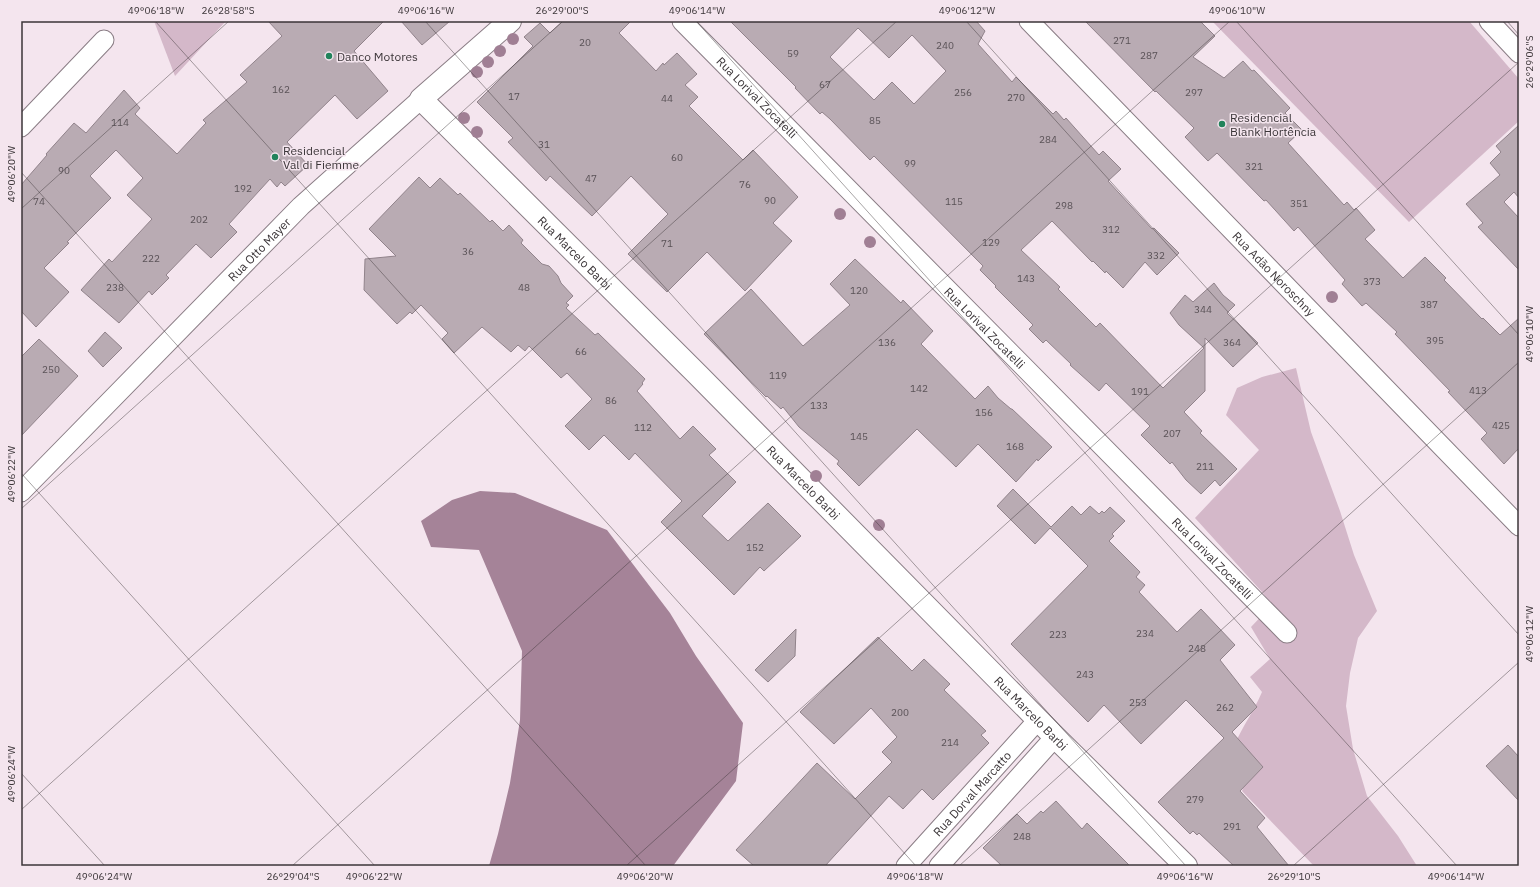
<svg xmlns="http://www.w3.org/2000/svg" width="1540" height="887" font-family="'IBM Plex Sans',sans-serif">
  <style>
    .green { fill: #d4b8c9 }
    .water { fill: #a58398 }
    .building { fill: #b9abb3; stroke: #91838b; fill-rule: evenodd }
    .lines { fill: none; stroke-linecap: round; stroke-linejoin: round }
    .street-casing { stroke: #8a7d85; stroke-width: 21 }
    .secondary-casing { stroke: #8a7d85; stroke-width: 24 }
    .street { stroke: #fff; stroke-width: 19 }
    .secondary { stroke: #fff; stroke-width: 22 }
    .tree { fill: #a07f94 }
    .ticks { fill: none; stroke: #3b3538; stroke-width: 1; stroke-opacity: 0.45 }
    .poi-dot { fill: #21835b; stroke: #f4e5ee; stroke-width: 1.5 }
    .labels { text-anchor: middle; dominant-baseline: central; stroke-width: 3; stroke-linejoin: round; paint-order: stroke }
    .number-label { font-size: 10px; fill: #5a5257 }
    .poi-label { font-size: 12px; fill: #3b3538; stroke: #f4e5ee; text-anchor: start }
    .street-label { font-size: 12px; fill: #3b3538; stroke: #f4e5ee }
    .neatline { fill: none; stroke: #3b3538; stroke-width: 1.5 }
    .ticks-label { font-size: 10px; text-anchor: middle; fill: #3b3538 }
  </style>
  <rect width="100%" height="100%" fill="#f4e5ee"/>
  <g class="green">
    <path d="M154 21H226L175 76Z"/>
    <path d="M1212 21H1469L1519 79V121L1409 222Z"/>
    <path d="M1296 368 1311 432 1340 511 1354 555 1377 611 1358 638 1350 673 1346 706 1353 749 1367 796 1398 836 1417 866H1314L1242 791 1252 765 1234 746C1242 727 1254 711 1262 692L1250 677 1270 659 1251 627 1271 606 1263 593 1195 518 1259 450 1226 415 1237 388 1262 377Z"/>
  </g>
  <path class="water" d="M480 491 515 493 607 530 670 613 696 656 743 723 736 781 673 866H489L498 834 510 783 520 720 522 651 479 550 431 547 421 521 452 500Z"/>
  <g class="building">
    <path d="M268 21H384L354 51 388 91 357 119 335 95 287 142 308 165 285 186 281 182 277 187 270 179 229 224 237 232 211 258 196 244 166 275 169 278 152 295 149 291 119 323 81 290 109 259 112 262 152 219 127 195 143 178 116 150 90 176 111 198 67 242 69 243 44 268 69 292 36 327 21 311V185L47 155 46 154 74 123 86 133 124 90 140 108 135 114 177 154 206 123 203 120 247 82 240 75 282 36Z"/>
    <path d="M401 21H450L422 45Z"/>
    <path d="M563 21H631L619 33 656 71 663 63 664 65 677 53 697 74 685 85 698 97 689 106 743 160 753 150 798 197 773 223 792 241 745 291 707 252 667 292 628 254 668 214 631 176 592 216 550 176 546 181 508 142 513 138 477 102 533 46 524 37 540 23 550 33Z"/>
    <path d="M730 21H976L985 31 978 44 1012 82 1016 77 1053 114 1056 111 1064 120 1066 118 1099 155 1103 151 1121 169 1108 181 1152 229 1154 228 1179 253 1157 275 1145 262 1123 288 1106 271 1105 273 1093 261 1092 262 1052 221 1021 250 1060 287 1058 289 1096 327 1100 323 1163 388 1204 348 1179 325 1170 313 1185 295 1193 302 1214 283 1223 295 1235 305 1227 313 1258 343 1233 367 1205 338V391L1184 412 1202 431 1200 433 1237 469 1220 486 1215 480 1201 494 1186 480 1172 462 1170 464 1141 435 1150 426 1106 383 1099 391 1070 365 1071 364 1046 340 1043 343 1029 329 1033 325 995 287 996 286 980 270 983 266 874 156 870 160 830 119 822 112 820 114 795 88 796 87ZM858 28 889 58 912 35 946 71 914 104 892 82 874 100 830 57Z"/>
    <path d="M1085 21H1200L1215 36 1193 57 1224 78 1243 61 1252 71 1254 70 1290 108 1285 113 1302 130 1288 143 1344 205 1347 202 1354 210 1356 208 1375 230 1365 239 1403 278 1425 257 1446 278 1444 280 1482 319 1483 318 1500 335 1519 318V448L1504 464 1481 439 1487 433 1448 392 1450 391 1395 334 1397 332 1366 303 1362 306 1342 284 1345 280 1298 227 1294 231 1266 200 1264 201 1217 153 1208 161 1185 137 1194 128 1156 91 1155 92Z"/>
    <path d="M1519 125V198L1514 192 1504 202 1519 218V270L1478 227 1483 223 1466 204 1500 175 1490 163 1501 152 1496 146Z"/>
    <path d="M419 177 430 188 440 178 458 195 460 193 490 222 492 220 503 231 509 225 523 240 521 243 542 264 549 266 558 276 561 283 573 296 566 303 569 305 566 308 595 335 598 333 645 379 642 383 643 384 637 391 680 439 693 426 716 449 709 455 736 482 702 516 728 541 768 503 801 536 764 571 760 567 734 595 661 522 682 501 635 453 629 460 604 435 589 450 565 426 592 399 567 373 561 378 529 346 525 351 518 345 511 352 482 327 454 353 442 339 448 333 421 305 412 314 410 312 397 324 364 290 365 259 396 256 369 229Z"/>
    <path d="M855 259 901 303 903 300 933 331 921 344 975 399 988 386 998 398 1011 409H1012L1052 447 1038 461 1037 459 1016 482 978 444 956 467 917 429 859 486 837 464 839 461 799 427 783 407 781 409 767 396 766 397 704 334 751 289 803 346 850 305 830 284Z"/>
    <path d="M105 332 122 348 103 367 88 351Z"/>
    <path d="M39 339 78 376 21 436V357Z"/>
    <path d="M1013 489 1051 527 1072 506 1081 515 1090 506 1099 514 1102 511 1104 513 1110 507 1125 521 1112 534 1114 536 1109 541 1140 572 1136 577 1145 585 1139 592 1177 632 1201 609 1235 645 1220 660 1257 707 1232 732 1263 767 1240 791 1265 818 1257 827 1289 866H1234L1199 833 1197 835 1193 831 1190 834 1158 802 1224 738 1186 700 1141 744 1104 705 1088 722 1011 644 1088 566 1050 528 1035 544 997 506Z"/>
    <path d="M796 629 795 656 768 682 755 670Z"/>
    <path d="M878 637 912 671 924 659 950 684 944 690 986 731 981 735 989 743 933 800 922 789 903 809 889 796 825 866H754L736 850 817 763 855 799 892 762 882 752 897 737 871 708 834 744 800 712Z"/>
    <path d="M1508 745 1519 757V801L1486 766Z"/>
    <path d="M1056 801 1082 829 1087 823 1130 866H1002L983 848 1017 814 1027 824 1041 811 1043 813Z"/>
  </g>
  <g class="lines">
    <defs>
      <g id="street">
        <path id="s1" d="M682 21 1287 633"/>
        <path id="s2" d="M1029 21 1519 526"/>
        <path d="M1489 21 1519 53"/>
        <path d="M21 127 104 40"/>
        <path id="s3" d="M21 492 301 206 421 99"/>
        <path id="s4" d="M906 866 1038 720"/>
        <path d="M939 866 1055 737"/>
      </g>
      <g id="secondary">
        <path id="s5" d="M510 21 421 99 698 375 1055 737 1186 866"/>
      </g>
    </defs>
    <use href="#street" class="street-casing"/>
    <use href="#secondary" class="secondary-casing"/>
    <use href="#street" class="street"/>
    <use href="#secondary" class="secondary"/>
  </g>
  <g class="tree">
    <circle cx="513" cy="39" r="6"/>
    <circle cx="500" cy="51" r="6"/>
    <circle cx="488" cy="62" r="6"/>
    <circle cx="477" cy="72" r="6"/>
    <circle cx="464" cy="118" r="6"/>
    <circle cx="477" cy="132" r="6"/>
    <circle cx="840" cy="214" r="6"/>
    <circle cx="870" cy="242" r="6"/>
    <circle cx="1332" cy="297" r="6"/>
    <circle cx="816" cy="476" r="6"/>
    <circle cx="879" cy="525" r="6"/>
  </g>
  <path class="ticks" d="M155 21 916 866M425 21 1186 866M696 21 1457 866M966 21 1519 635M1236 21 1519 335M1507 21 1519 35M21 172 646 866M21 209 229 21M21 473 375 866M21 509 563 21M21 773 105 866M21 810 897 21M292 866 1230 21M626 866 1519 62M959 866 1519 362M1293 866 1519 662"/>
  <g class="poi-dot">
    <circle cx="329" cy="56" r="4"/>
    <circle cx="1222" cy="124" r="4"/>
    <circle cx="275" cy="157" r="4"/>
  </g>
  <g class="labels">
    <g class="number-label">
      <text x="1122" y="40">271</text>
      <text x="585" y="42">20</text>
      <text x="945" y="45">240</text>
      <text x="793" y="53">59</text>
      <text x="1149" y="55">287</text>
      <text x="825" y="84">67</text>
      <text x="281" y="89">162</text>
      <text x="963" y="92">256</text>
      <text x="1194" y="92">297</text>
      <text x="514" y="96">17</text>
      <text x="1016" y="97">270</text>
      <text x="667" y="98">44</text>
      <text x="875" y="120">85</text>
      <text x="120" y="122">114</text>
      <text x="1048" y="139">284</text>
      <text x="544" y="144">31</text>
      <text x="677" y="157">60</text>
      <text x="910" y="163">99</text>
      <text x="1254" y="166">321</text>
      <text x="64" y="170">90</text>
      <text x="591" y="178">47</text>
      <text x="745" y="184">76</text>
      <text x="243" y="188">192</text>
      <text x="770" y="200">90</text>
      <text x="39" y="201">74</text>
      <text x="954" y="201">115</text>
      <text x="1299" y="203">351</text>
      <text x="1064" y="205">298</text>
      <text x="199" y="219">202</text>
      <text x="1111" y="229">312</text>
      <text x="991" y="242">129</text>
      <text x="667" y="243">71</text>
      <text x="468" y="251">36</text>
      <text x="1156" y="255">332</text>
      <text x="151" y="258">222</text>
      <text x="1026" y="278">143</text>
      <text x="1372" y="281">373</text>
      <text x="115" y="287">238</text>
      <text x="524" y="287">48</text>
      <text x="859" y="290">120</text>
      <text x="1429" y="304">387</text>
      <text x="1203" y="309">344</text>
      <text x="1435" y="340">395</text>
      <text x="887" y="342">136</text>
      <text x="1232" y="342">364</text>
      <text x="581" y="351">66</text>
      <text x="51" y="369">250</text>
      <text x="778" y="375">119</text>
      <text x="919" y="388">142</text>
      <text x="1478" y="390">413</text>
      <text x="1140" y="391">191</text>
      <text x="611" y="400">86</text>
      <text x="819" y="405">133</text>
      <text x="984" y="412">156</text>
      <text x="1501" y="425">425</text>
      <text x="643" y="427">112</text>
      <text x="1172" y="433">207</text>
      <text x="859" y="436">145</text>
      <text x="1015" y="446">168</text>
      <text x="1205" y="466">211</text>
      <text x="755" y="547">152</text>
      <text x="1145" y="633">234</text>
      <text x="1058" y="634">223</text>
      <text x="1197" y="648">248</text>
      <text x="1085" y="674">243</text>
      <text x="1138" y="702">253</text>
      <text x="1225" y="707">262</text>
      <text x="900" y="712">200</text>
      <text x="950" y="742">214</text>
      <text x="1195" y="799">279</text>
      <text x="1232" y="826">291</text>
      <text x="1022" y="836">248</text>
    </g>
    <g class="poi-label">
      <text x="337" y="56">Danco Motores</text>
      <text x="1230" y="117">Residencial<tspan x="1230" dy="14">Blank Hortência</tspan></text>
      <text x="283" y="150">Residencial<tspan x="283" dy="14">Val di Fiemme</tspan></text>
    </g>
    <g class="street-label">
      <text stroke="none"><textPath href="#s1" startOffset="107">Rua Lorival Zocatelli</textPath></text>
      <text stroke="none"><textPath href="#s3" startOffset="340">Rua Otto Mayer</textPath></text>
      <text stroke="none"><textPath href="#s5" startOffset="336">Rua Marcelo Barbi</textPath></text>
      <text stroke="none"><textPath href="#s2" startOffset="352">Rua Adão Noroschny</textPath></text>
      <text stroke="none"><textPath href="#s1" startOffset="431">Rua Lorival Zocatelli</textPath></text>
      <text stroke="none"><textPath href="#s5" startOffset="660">Rua Marcelo Barbi</textPath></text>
      <text stroke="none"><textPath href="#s1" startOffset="755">Rua Lorival Zocatelli</textPath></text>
      <text stroke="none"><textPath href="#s5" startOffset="984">Rua Marcelo Barbi</textPath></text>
      <text stroke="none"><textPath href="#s4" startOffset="98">Rua Dorval Marcatto</textPath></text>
    </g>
  </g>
  <rect width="1540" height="887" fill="none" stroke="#f4e5ee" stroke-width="44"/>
  <rect x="22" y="22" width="1496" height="843" class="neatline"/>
  <g class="ticks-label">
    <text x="156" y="14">49°06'18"W</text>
    <text x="228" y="14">26°28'58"S</text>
    <text x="426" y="14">49°06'16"W</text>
    <text x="562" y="14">26°29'00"S</text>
    <text x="697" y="14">49°06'14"W</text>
    <text x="967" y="14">49°06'12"W</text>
    <text x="1237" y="14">49°06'10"W</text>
    <text transform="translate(1529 62) rotate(-90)" y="4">26°29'06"S</text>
    <text transform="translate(11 174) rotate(-90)" y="4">49°06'20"W</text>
    <text transform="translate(1529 334) rotate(-90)" y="4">49°06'10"W</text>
    <text transform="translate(11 474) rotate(-90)" y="4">49°06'22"W</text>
    <text transform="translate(1529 634) rotate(-90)" y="4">49°06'12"W</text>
    <text transform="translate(11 774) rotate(-90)" y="4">49°06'24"W</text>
    <text x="104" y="880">49°06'24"W</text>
    <text x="293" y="880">26°29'04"S</text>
    <text x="374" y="880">49°06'22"W</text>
    <text x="645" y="880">49°06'20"W</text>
    <text x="915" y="880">49°06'18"W</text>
    <text x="1185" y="880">49°06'16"W</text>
    <text x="1294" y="880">26°29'10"S</text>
    <text x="1456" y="880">49°06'14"W</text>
  </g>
</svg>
